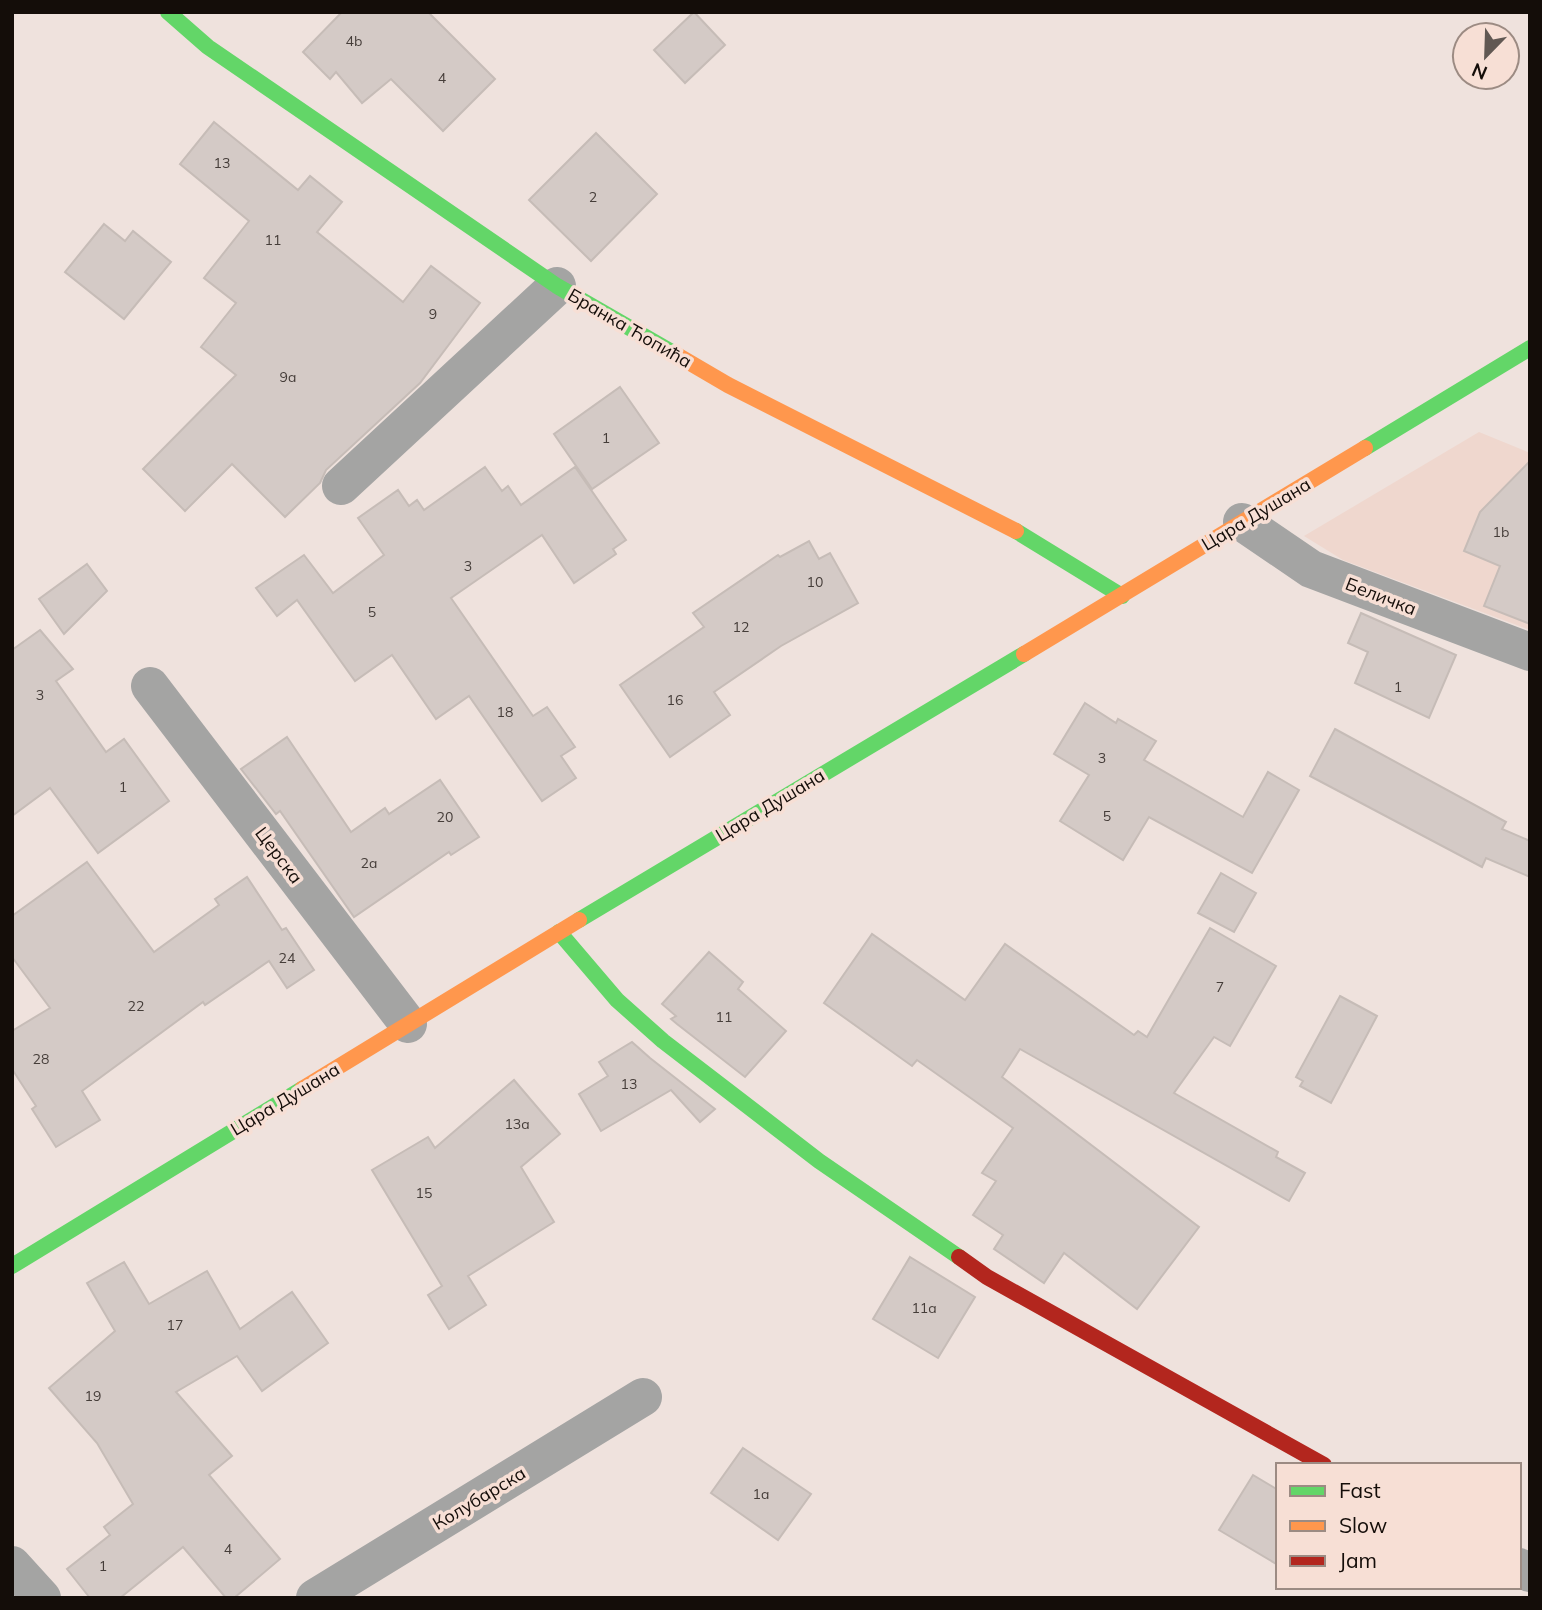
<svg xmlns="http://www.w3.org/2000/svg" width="1542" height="1610" font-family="Mulish,sans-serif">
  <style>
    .built { fill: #efd7ce }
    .building { fill: #d4cac6; stroke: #c6bcb7; stroke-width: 2 }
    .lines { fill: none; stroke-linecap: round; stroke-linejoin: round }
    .street { stroke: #a4a4a3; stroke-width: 38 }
    .fast { stroke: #63d668; stroke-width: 16 }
    .slow { stroke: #ff974d; stroke-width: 16 }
    .jam { stroke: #b3261e; stroke-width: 16 }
    .labels { text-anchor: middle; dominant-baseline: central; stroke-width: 7; stroke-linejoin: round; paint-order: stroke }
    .number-label { font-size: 14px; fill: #453d39 }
    .street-label { font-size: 18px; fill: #140d09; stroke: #f7dfd5 }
  </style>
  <rect width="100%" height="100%" fill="#efe2dd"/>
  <path class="built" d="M1479 432 1530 453V630L1343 560 1304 536Z"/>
  <g class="building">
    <path d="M342 12H428L495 79 443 131 391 79 362 103 336 72 330 79 303 52Z"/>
    <path d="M694 12 725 45 685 83 654 50Z"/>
    <path d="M214 122 298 190 310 176 342 202 317 232 403 302 431 266 480 303 420 383 326 470 320 483 285 517 232 464 185 511 143 469 236 375 201 347 236 303 204 278 249 221 180 164Z"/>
    <path d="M596 133 657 194 591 261 529 200Z"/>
    <path d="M104 224 125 241 133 231 171 262 124 319 65 272Z"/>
    <path d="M620 387 659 443 592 489 554 434Z"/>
    <path d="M1530 461V624L1484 606 1500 566 1464 551 1480 512Z"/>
    <path d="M485 467 502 491 508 486 521 505 575 467 626 540 613 549 616 554 574 583 542 535 451 598 533 716 547 707 575 747 561 756 576 778 542 801 469 696 436 719 392 655 355 681 297 600 277 616 256 588 304 555 333 593 384 555 358 518 398 490 409 506 417 500 424 510Z"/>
    <path d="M809 541 819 559 830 553 858 603 781 646 714 692 730 715 670 757 620 685 704 627 693 613 778 555 780 557Z"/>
    <path d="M87 564 107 591 64 634 39 599Z"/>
    <path d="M1361 613 1456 655 1429 718 1355 683 1368 652 1348 643Z"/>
    <path d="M40 630 73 669 56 681 106 752 124 739 169 801 98 853 50 788 12 816V650Z"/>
    <path d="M1085 703 1116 723 1118 719 1156 741 1144 760 1243 817 1268 772 1299 790 1252 873 1149 817 1123 860 1060 821 1089 775 1054 754Z"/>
    <path d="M1335 729 1506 822 1502 829 1530 841V877L1486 858 1482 867 1310 776Z"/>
    <path d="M287 737 351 832 385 808 389 814 440 780 479 837 451 855 449 852 354 917 280 811 276 814 241 769Z"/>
    <path d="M87 862 154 952 219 905 215 899 247 877 282 930 286 928 314 970 287 988 269 961 205 1005 203 1002 82 1091 100 1120 56 1147 32 1109 36 1106 12 1069V1031L50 1008 12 957V916Z"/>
    <path d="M1221 873 1256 893 1234 932 1198 913Z"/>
    <path d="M1210 928 1276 966 1230 1046 1214 1037 1174 1093 1278 1152 1276 1157 1305 1173 1289 1201 1020 1049 1002 1077 1199 1227 1137 1309 1064 1253 1044 1283 994 1249 1003 1235 973 1215 996 1181 982 1173 1013 1128 917 1060 912 1066 824 1003 872 934 965 1000 1005 944 1134 1035 1138 1031 1147 1037Z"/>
    <path d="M709 952 743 982 738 989 786 1031 745 1077 677 1024 671 1019 676 1016 662 1004Z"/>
    <path d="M1340 996 1377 1016 1331 1103 1300 1086 1303 1081 1296 1077Z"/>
    <path d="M632 1042 650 1058 715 1109 700 1122 671 1090 601 1131 579 1094 608 1076 599 1062Z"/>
    <path d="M514 1080 560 1134 521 1167 554 1222 468 1276 486 1305 449 1329 428 1295 442 1286 372 1170 428 1137 435 1148Z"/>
    <path d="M910 1257 975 1297 938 1358 873 1319Z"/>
    <path d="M124 1262 149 1304 207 1271 240 1329 292 1292 328 1343 262 1391 237 1356 176 1392 232 1456 209 1475 280 1559 234 1598H226L183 1547 120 1598H90L67 1569 110 1535 104 1527 133 1504 97 1443 49 1388 115 1331 87 1283Z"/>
    <path d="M743 1448 811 1494 778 1540 711 1493Z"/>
    <path d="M1253 1475 1278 1490V1565L1219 1530Z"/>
  </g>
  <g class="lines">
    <g class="street">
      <path d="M341 486 557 286"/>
      <path d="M1242 522 1311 569 1530 652"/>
      <path d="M150 686 408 1024"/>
      <path d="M12 1565 42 1598"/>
      <path d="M1519 1567 1530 1573"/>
      <path d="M315 1598 643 1397"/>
    </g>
    <g class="fast">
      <path d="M168 12 208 47 557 286 675 354"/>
      <path d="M1365 448 1530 348"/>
      <path d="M1016 531 1122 596"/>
      <path d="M579 920 1024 654"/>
      <path d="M559 932 617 1000 663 1041 819 1161 959 1257"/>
      <path d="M12 1266 302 1089"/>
    </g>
    <g class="slow">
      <path d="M675 354 728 385 1016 531"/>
      <path d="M1024 654 1365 448"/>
      <path d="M302 1089 579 920"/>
    </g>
    <path class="jam" d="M959 1257 987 1277 1324 1465"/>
  </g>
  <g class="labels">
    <g class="number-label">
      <text x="354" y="41">4b</text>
      <text x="442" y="78">4</text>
      <text x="222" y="163">13</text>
      <text x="593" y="197">2</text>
      <text x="273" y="240">11</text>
      <text x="433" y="314">9</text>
      <text x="288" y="377">9a</text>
      <text x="606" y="438">1</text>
      <text x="1501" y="532">1b</text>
      <text x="468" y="566">3</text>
      <text x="815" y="582">10</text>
      <text x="372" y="612">5</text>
      <text x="741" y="627">12</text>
      <text x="1398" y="687">1</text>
      <text x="40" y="695">3</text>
      <text x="675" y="700">16</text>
      <text x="505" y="712">18</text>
      <text x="1102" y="758">3</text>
      <text x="123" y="787">1</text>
      <text x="1107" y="816">5</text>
      <text x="445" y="817">20</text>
      <text x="369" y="863">2a</text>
      <text x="287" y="958">24</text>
      <text x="1220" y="987">7</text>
      <text x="136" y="1006">22</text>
      <text x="724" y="1017">11</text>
      <text x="41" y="1059">28</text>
      <text x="629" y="1084">13</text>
      <text x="517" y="1124">13a</text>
      <text x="424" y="1193">15</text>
      <text x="924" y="1308">11a</text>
      <text x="175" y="1325">17</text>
      <text x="93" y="1396">19</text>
      <text x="761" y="1494">1a</text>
      <text x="228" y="1549">4</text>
      <text x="103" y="1566">1</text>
    </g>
    <g class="street-label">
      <text transform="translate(630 328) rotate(30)">Бранка Ћопића</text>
      <text transform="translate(1256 514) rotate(-31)">Цара Душана</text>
      <text transform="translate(1381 596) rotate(21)">Беличка</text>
      <text transform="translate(770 805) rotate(-31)">Цара Душана</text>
      <text transform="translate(279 855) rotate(53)">Церска</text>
      <text transform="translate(285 1099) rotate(-31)">Цара Душана</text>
      <text transform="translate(479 1498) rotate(-31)">Колубарска</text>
    </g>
  </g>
  <rect width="1542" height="1610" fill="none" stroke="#140d09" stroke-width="28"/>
  <rect x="1276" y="1463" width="245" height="126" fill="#f7dfd5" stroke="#9c8b83" stroke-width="2"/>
  <rect x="1290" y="1486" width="35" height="10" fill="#63d668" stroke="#9c8b83" stroke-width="2"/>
  <text x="1339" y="1498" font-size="21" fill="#140d09">Fast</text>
  <rect x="1290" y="1521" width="35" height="10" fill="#ff974d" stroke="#9c8b83" stroke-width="2"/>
  <text x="1339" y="1533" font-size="21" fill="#140d09">Slow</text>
  <rect x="1290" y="1556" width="35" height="10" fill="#b3261e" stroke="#9c8b83" stroke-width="2"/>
  <text x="1339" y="1568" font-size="21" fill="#140d09">Jam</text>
  <g transform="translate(1486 56) rotate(203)"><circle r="33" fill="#f7dfd5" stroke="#9c8b83" stroke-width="2"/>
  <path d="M0-5L12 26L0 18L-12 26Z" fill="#615853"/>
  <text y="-10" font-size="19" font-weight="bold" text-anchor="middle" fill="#140d09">N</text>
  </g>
</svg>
